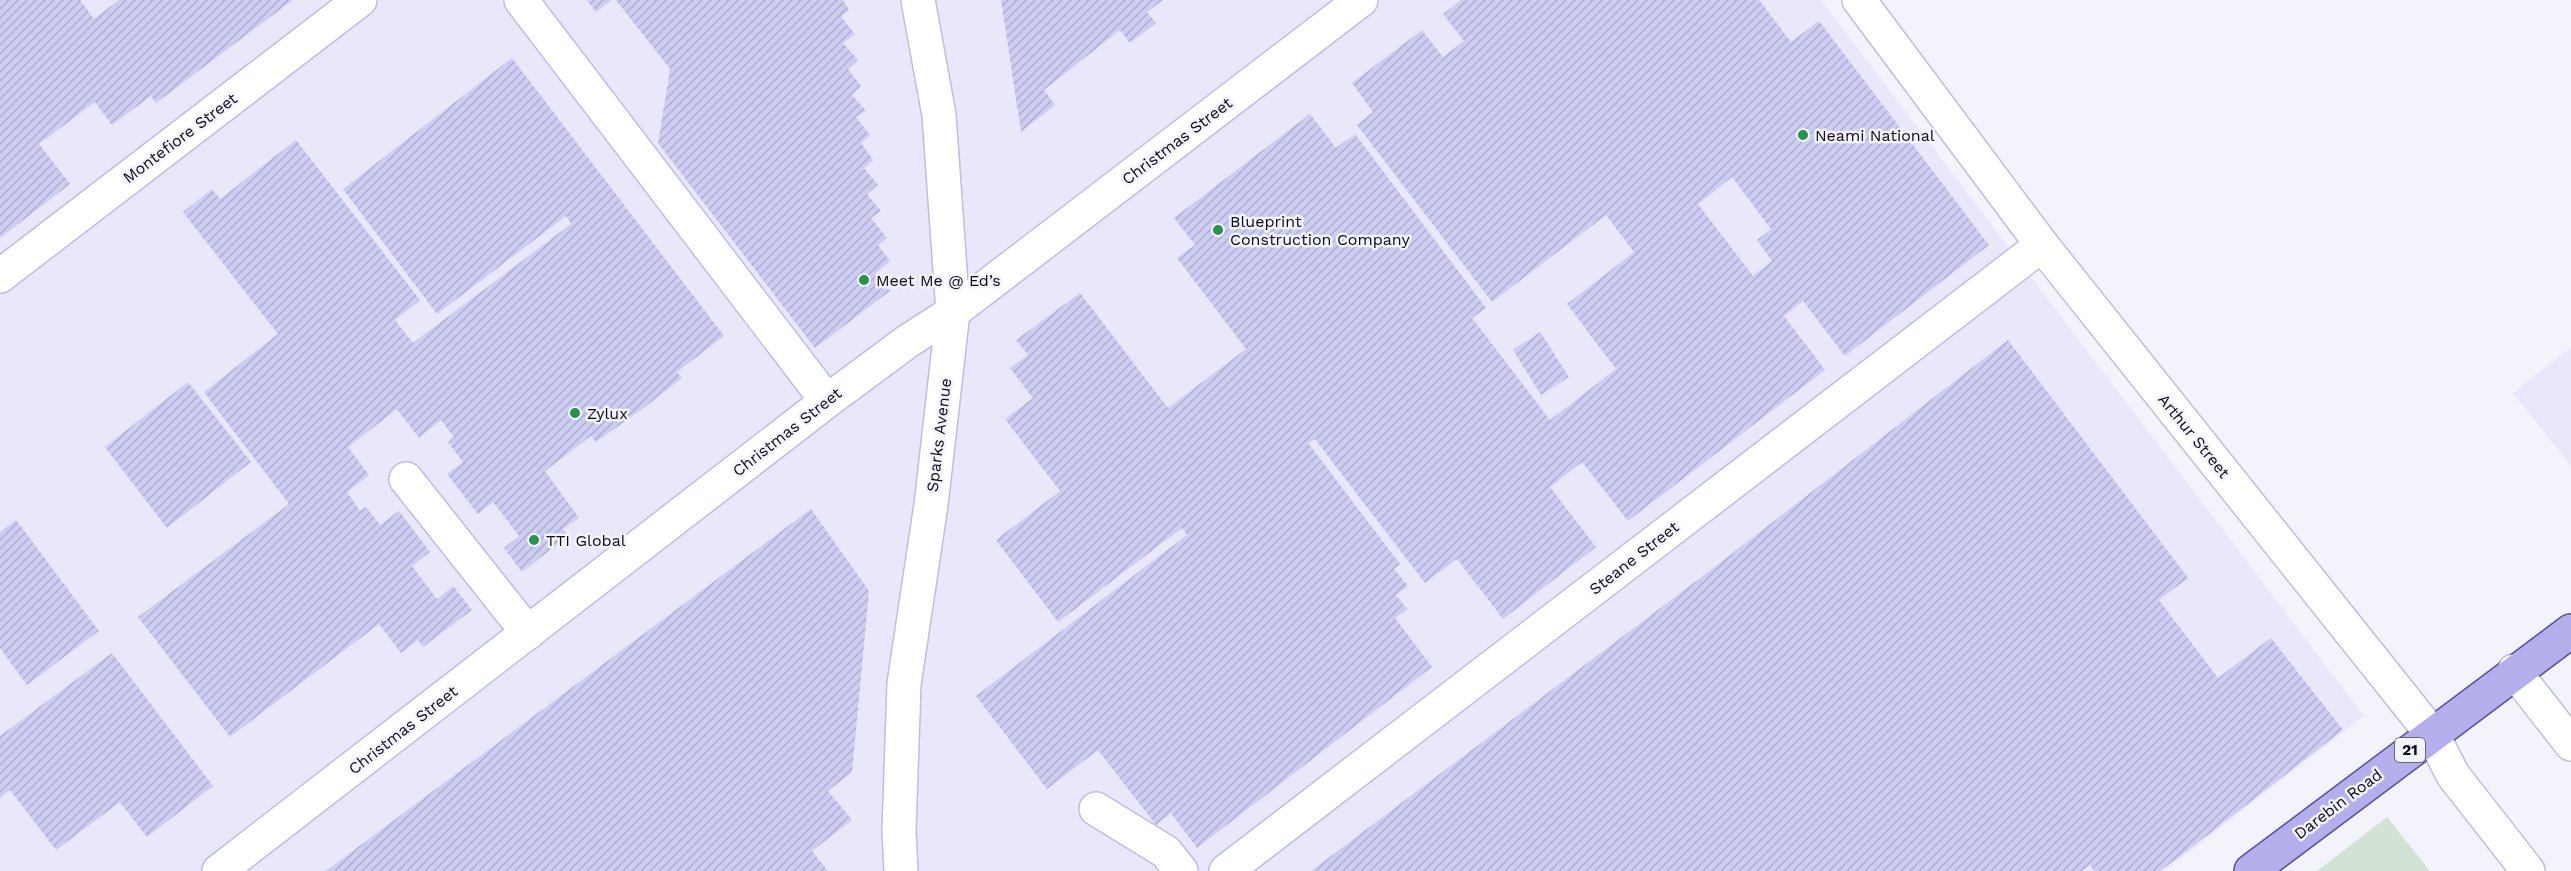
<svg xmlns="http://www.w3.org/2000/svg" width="2571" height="871" font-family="'Work Sans',sans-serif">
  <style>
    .built { fill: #e8e8fa }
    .park { fill: #d2e3d4 }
    .building { fill: url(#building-hatch); fill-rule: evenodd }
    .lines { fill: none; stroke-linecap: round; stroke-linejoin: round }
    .minor-casing { stroke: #bdbee1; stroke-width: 36 }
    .major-casing { stroke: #585399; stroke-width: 36 }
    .minor { stroke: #fff; stroke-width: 33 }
    .major { stroke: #b3afec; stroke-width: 33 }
    .poi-dot { fill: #2a9249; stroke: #f3f3fb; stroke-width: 2 }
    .labels { text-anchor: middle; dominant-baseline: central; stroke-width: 5; stroke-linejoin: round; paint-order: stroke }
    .shield { fill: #f3f3fb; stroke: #51515b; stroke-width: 1.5 }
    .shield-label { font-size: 15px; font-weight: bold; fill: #0b0b17 }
    .poi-label { font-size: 16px; fill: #0b0b17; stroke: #f3f3fb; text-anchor: start }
    .street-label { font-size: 16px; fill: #0b0b17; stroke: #f3f3fb }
  </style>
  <defs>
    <pattern id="building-hatch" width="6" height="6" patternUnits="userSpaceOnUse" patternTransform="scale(1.5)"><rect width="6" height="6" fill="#cccdf1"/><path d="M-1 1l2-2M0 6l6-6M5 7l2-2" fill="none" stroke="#aeafce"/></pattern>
  </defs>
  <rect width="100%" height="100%" fill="#f3f3fb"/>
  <g class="built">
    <path d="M0 0H1821L2364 716 2165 871H0Z"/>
    <path d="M2571 347V466L2513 393Z"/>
  </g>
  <path class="park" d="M2387 817 2430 871H2317Z"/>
  <g class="building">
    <path d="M0 0H80L94 19 119 0H293L156 103 151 96 112 125 95 102 39 144 70 184 0 238Z"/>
    <path d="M587 0H611L596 12Z"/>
    <path d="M616 0H843L849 10 841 17 855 34 843 43 858 60 848 69 861 86 852 95 866 111 856 117 870 135 861 143 873 160 864 168 878 185 867 194 881 211 871 218 887 238 878 245 890 261 876 273 890 291 815 348 658 143 670 69Z"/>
    <path d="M1001 0H1163L1147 12 1156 23 1130 43 1120 30 1044 90 1055 105 1021 132Z"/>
    <path d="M1461 0H1759L1791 42 1819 21 1989 245 1845 356 1803 301 1784 316 1825 370 1628 521 1582 462 1550 487 1596 547 1503 619 1457 559 1425 583 1315 439 1308 443 1400 564 1394 569 1408 586 1396 595 1407 609 1395 618 1432 667 1197 848 1171 813 1156 825 1098 750 1047 789 976 696 1187 535 1182 528 1058 622 996 540 1060 491 1005 419 1033 398 1010 368 1028 355 1016 340 1080 293 1168 408 1246 349 1177 258 1195 245 1174 218 1310 114 1336 148 1355 134 1486 308 1472 318 1550 420 1616 369 1567 304 1634 252 1606 215 1492 302 1357 125 1373 112 1352 83 1422 30 1443 57 1464 41 1443 14ZM1732 177 1771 229 1757 240 1772 261 1753 276 1698 204Z"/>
    <path d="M512 58 724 336 677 372 682 378 641 410 596 442 591 436 545 471 579 518 563 529 568 536 522 572 504 548 519 536 507 520 493 502 478 514 447 474 463 462 448 442 454 437 441 420 419 438 397 409 348 447 369 475 347 492 360 511 366 507 380 525 399 511 430 552 412 566 437 599 453 586 472 610 423 647 418 640 401 653 379 624 230 737 138 617 289 504 204 392 278 334 183 212 212 189 220 199 296 140 420 300 395 320 413 343 571 224 566 216 437 314 343 189Z"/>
    <path d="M1540 332 1569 377 1541 395 1513 350Z"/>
    <path d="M2008 340 2188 578 2159 600 2218 678 2271 638 2343 730 2183 854 2160 871H2094L2090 865 2082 871H1311L1703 576Z"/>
    <path d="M188 382 251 462 167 528 105 447Z"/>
    <path d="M811 509 869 591 852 772 828 791 852 820 812 851 828 871H326Z"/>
    <path d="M16 520 99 631 27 685 0 648V532Z"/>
    <path d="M112 653 213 786 147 837 120 802 56 850 10 790 0 798V736Z"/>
  </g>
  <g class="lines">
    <defs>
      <g id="minor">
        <path d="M521 0 827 401"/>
        <path d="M1859 0 2042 245 2432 734 2453 775 2528 871"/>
        <path d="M0 276 360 0"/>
        <path d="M406 479 528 633"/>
        <path d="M2514 671 2571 744"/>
        <path d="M1096 809 1166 852 1181 871"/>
        <path d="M219 871 827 401 908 341 953 312 1361 0"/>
        <path d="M901 871 899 831 904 684 931 505 953 312 939 115 918 0"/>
        <path d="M1226 871 2042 245"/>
      </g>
      <path id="major" d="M2251 871 2571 631"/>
    </defs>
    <use href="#minor" class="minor-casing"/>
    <use href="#major" class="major-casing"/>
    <use href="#minor" class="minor"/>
    <use href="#major" class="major"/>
  </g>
  <g class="poi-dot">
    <circle cx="1803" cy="135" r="6"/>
    <circle cx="1218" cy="230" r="6"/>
    <circle cx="864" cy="280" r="6"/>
    <circle cx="575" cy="413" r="6"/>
    <circle cx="534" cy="540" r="6"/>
  </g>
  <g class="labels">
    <rect class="shield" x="2395" y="738" width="30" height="24" rx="4.5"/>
    <g class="shield-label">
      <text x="2410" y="750">21</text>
    </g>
    <g class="poi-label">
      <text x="1815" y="135">Neami National</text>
      <text x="1230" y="221">Blueprint<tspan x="1230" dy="18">Construction Company</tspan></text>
      <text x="876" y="280">Meet Me @ Ed’s</text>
      <text x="587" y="413">Zylux</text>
      <text x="546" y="540">TTI Global</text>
    </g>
    <g class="street-label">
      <text transform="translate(180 138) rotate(-37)">Montefiore Street</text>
      <text transform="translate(1177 141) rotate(-37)">Christmas Street</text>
      <text transform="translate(787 432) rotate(-38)">Christmas Street</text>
      <text transform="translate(939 435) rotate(-83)">Sparks Avenue</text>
      <text transform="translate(2194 436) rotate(51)">Arthur Street</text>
      <text transform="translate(1634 558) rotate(-38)">Steane Street</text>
      <text transform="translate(403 730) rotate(-38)">Christmas Street</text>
      <text transform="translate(2338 804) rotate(-37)">Darebin Road</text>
    </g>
  </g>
</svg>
